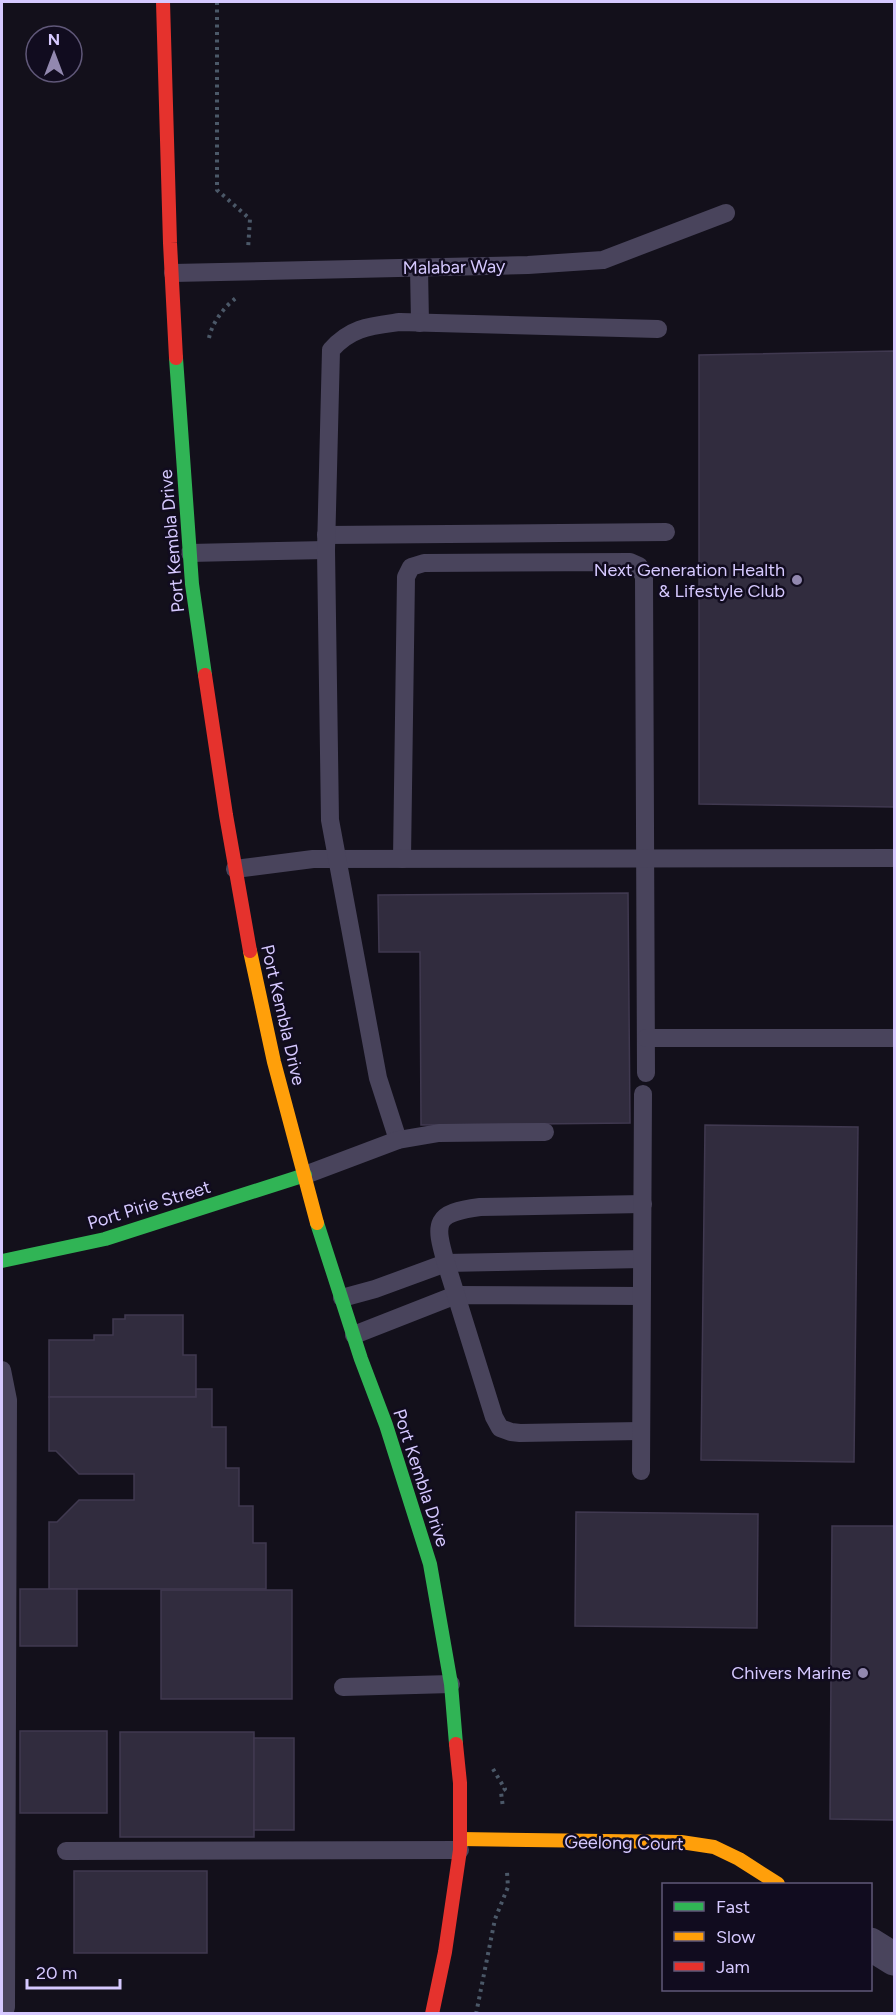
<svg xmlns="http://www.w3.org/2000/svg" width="896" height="2015" font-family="Figtree,sans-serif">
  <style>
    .building { fill: #312c3e; stroke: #403950; stroke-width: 1.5 }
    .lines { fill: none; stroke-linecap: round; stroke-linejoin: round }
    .path { stroke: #4b5868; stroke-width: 4; stroke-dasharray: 3 4.5; stroke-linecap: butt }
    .lane { stroke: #49445c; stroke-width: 18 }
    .street { stroke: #49445c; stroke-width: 33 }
    .fast { stroke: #30b455; stroke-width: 14 }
    .slow { stroke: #ff9f0a; stroke-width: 14 }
    .jam { stroke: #e5322d; stroke-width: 14 }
    .poi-dot { fill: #9288af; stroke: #110c1f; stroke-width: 2 }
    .labels { text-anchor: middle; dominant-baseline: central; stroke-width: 5; stroke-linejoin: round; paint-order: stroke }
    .street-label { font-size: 18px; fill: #d6c9ff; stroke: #110c1f }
    .poi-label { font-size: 18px; fill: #d6c9ff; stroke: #110c1f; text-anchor: end }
  </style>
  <rect width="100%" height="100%" fill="#13101b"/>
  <g class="building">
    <path d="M894 351V807L699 804V355Z"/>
    <path d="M628 893 630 1123 421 1125 420 952H379L378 895Z"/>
    <path d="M705 1125 858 1127 854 1462 701 1460Z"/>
    <path d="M125 1315H183V1355H196V1397H49V1340H94V1335H113V1319H125Z"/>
    <path d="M196 1389H212V1427H226V1468H239V1506H253V1543H266V1589H49V1522H57L79 1500H134V1474H79L56 1451H49V1397H196Z"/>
    <path d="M576 1512 758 1514 757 1628 575 1626Z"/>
    <path d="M832 1526H894V1820L830 1819Z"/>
    <rect x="20" y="1589" width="57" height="57"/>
    <rect x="161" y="1590" width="131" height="109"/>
    <rect x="20" y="1731" width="87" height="82"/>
    <rect x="120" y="1732" width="134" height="105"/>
    <rect x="254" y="1738" width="40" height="92"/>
    <rect x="74" y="1871" width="133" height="82"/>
  </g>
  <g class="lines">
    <g class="path">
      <path d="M217 2V190L250 219 248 249"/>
      <path d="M209 338C212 323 224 307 236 298"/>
      <path d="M493 1769 505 1789 501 1792 503 1808"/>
      <path d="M476 2014 495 1919 508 1887 507 1872"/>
    </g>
    <g class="lane">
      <path d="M419 268 420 323"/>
      <path d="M173 273 528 265 603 260 726 213"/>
      <path d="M326 535 666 532"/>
      <path d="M190 553 326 550"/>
      <path d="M402 859 406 577 411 567 424 563 630 562 639 566 644 577 646 1073"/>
      <path d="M235 869 313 859 894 858"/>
      <path d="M646 1038H894"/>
      <path d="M398 1140 378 1078 330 820 326 550 331 350C351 327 371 326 400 322L658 329"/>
      <path d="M305 1175 398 1140 439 1133 545 1132"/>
      <path d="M342 1298 375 1289 446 1263 642 1259"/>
      <path d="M354 1335 456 1295 641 1296"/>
      <path d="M2 1370 8 1400 6 2007 4 2014"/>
      <path d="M640 1431 520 1433 511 1432 500 1428 494 1417 446 1263C434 1222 434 1213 480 1207L643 1204"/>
      <path d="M641 1471 643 1094"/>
      <path d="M343 1687 451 1684"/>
      <path d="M66 1851 460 1850"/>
    </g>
    <path class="street" d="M870 1944 894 1959"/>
    <g class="fast">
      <path d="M176 358 192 584 205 675"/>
      <path d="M317 1223 361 1359 386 1425 430 1564 451 1684 456 1744"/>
      <path d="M2 1261 105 1239 305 1175"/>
    </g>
    <g class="slow">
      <path d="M250 951 274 1062 317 1223"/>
      <path d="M460 1839 681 1842 714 1847 739 1859 778 1884"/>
    </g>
    <g class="jam">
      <path d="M163 2 170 243 176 358"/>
      <path d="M205 675 226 815 250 951"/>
      <path d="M432 2014 445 1952 460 1850V1783L456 1744"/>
    </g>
  </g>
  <g class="poi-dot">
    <circle cx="797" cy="580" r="6"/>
    <circle cx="863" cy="1673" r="6"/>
  </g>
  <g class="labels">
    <g class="street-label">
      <text transform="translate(454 267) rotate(-1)">Malabar Way</text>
      <text transform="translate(172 541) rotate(-95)">Port Kembla Drive</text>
      <text transform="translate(283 1015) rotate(77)">Port Kembla Drive</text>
      <text transform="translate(149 1205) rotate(-17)">Port Pirie Street</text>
      <text transform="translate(421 1478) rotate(72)">Port Kembla Drive</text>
      <text transform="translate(624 1843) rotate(1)">Geelong Court</text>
    </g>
    <g class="poi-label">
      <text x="785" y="570">Next Generation Health<tspan x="785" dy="21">&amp; Lifestyle Club</tspan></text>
      <text x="851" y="1673">Chivers Marine</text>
    </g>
  </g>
  <rect width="896" height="2015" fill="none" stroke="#d6c9ff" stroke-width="6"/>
  <rect x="662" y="1883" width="210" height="108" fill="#110c1f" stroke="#605879" stroke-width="1.5"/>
  <rect x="674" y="1902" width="30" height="9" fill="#30b455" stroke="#605879" stroke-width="1.5"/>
  <text x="716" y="1913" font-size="18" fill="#d6c9ff">Fast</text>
  <rect x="674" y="1932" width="30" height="9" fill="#ff9f0a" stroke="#605879" stroke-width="1.5"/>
  <text x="716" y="1943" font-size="18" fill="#d6c9ff">Slow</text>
  <rect x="674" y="1962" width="30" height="9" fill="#e5322d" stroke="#605879" stroke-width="1.5"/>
  <text x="716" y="1973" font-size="18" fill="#d6c9ff">Jam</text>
  <g transform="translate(54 54)"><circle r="28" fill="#110c1f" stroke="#605879" stroke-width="1.5"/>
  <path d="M0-4.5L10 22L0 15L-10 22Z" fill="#9288af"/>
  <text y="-9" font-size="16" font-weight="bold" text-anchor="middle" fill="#d6c9ff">N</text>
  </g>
  <path d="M27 1979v9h93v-9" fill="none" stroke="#d6c9ff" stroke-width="3"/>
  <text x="36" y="1979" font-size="18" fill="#d6c9ff" stroke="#110c1f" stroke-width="4.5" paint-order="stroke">20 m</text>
</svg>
